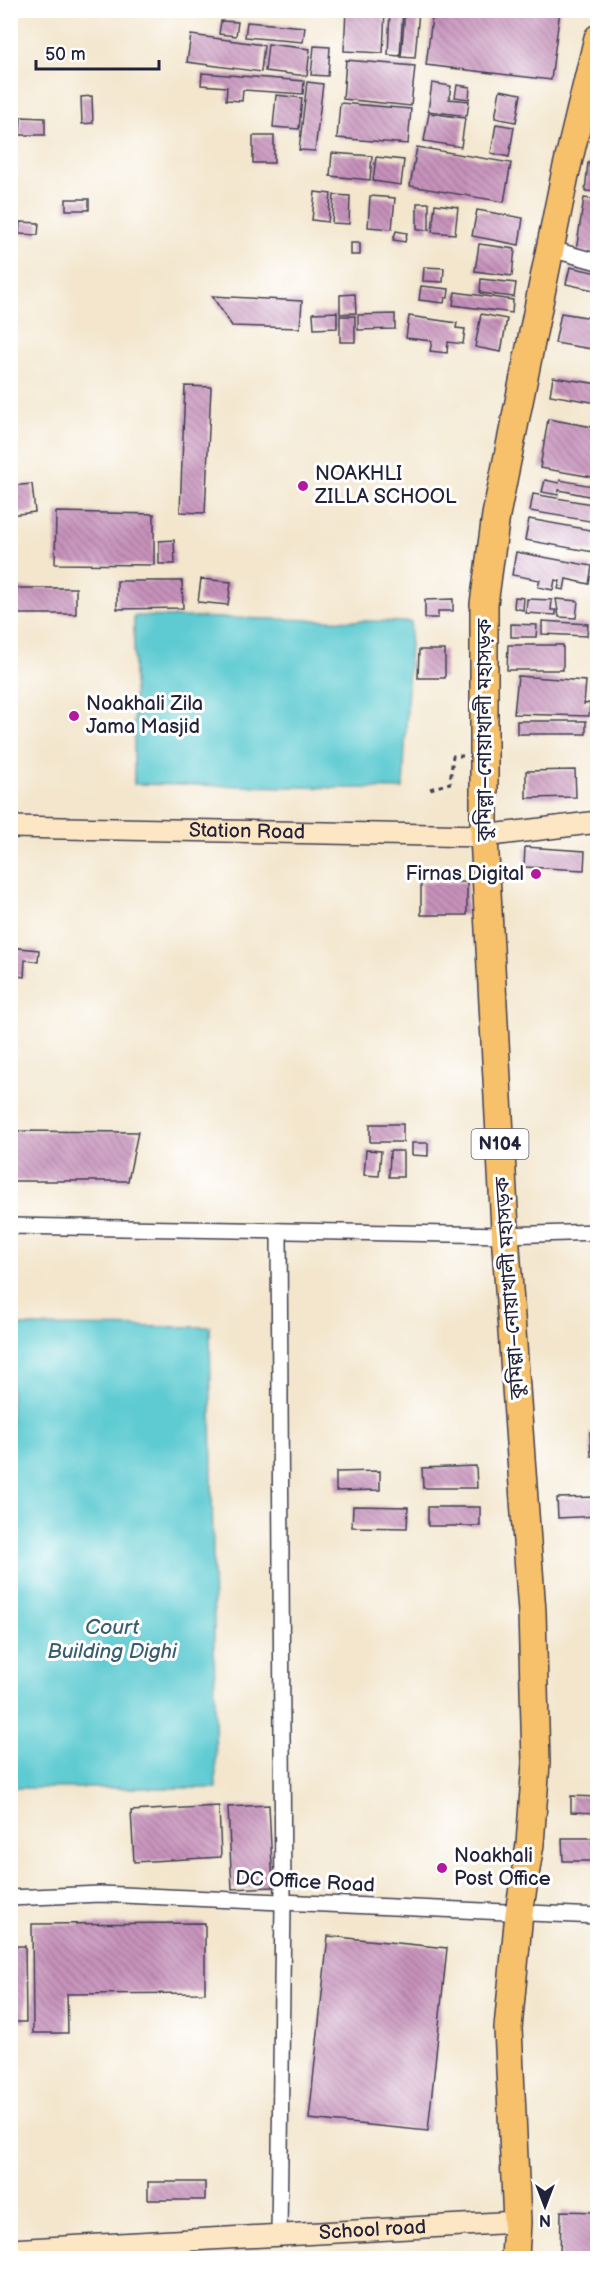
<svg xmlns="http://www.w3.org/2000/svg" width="608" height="2269" font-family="'Balsamiq Sans','Noto Sans Bengali',sans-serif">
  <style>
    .water { fill: #5dcbd1; stroke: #407686; stroke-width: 1.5 }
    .building { fill: url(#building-back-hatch) }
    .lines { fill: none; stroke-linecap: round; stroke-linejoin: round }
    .street-casing { stroke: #413f51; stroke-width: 18 }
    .secondary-casing { stroke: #413f51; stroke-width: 24 }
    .highway-casing { stroke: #413f51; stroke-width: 30 }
    .path { stroke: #413f51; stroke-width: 3; stroke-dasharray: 4.5 4.5; stroke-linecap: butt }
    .street { stroke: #fff; stroke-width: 15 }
    .secondary { stroke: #fce6c4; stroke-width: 21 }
    .highway { stroke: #f7c06b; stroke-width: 27 }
    .poi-dot { fill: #b5179e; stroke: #fff; stroke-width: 2 }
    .labels { text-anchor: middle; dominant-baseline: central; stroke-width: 6; stroke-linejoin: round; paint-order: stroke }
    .shield { fill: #fff; stroke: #646476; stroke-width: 1.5 }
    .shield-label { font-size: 18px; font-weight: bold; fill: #22223b }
    .poi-label { font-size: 20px; fill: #22223b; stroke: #fff; text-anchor: start }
    .street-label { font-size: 20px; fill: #22223b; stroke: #fff }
    .water-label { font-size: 21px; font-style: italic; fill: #375d70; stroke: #fff }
  </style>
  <defs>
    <pattern id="building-back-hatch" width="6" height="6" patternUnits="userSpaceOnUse" patternTransform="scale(1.5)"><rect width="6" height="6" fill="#c792bb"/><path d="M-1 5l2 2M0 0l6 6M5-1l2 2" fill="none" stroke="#a17799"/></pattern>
  </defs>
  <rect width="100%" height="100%" fill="#fff"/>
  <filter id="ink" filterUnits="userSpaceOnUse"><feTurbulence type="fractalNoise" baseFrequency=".0167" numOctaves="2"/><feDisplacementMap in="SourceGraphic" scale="12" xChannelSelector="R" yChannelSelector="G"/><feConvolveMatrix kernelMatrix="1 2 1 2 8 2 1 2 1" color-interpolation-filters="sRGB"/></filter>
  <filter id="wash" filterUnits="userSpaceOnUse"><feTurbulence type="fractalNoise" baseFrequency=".008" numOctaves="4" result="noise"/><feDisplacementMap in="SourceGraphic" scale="24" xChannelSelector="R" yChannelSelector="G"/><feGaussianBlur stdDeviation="1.35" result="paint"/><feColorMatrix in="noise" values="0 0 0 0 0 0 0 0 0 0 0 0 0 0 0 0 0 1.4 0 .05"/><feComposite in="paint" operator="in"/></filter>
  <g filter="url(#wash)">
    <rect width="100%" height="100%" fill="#f3e6cd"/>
    <g class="water">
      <path d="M134 616 411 622 403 789 134 784Z"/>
      <path d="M11 1326 210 1327 216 1788H11Z"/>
    </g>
    <g id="blocks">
      <g class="building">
        <path d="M346 10H385L383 53 344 51Z"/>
        <path d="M390 10H403L400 56 388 55Z"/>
        <path d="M405 10H419L415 58 401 57Z"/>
        <path d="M433 10H560L551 80 426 65Z"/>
        <path d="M221 21 238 22 236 36 219 34Z"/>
        <path d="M247 22 305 27 303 42 245 37Z"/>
        <path d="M191 35 264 45 261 72 187 62Z"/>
        <path d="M268 44 310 49 307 76 265 71Z"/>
        <path d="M314 46 330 47 328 76 311 75Z"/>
        <path d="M346 60 415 66 411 106 343 99Z"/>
        <path d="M202 73 304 81 303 94 243 90 242 101 226 100 227 87 201 85Z"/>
        <path d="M307 82 323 84 315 151 299 150Z"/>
        <path d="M432 83 451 86 449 99 469 101 467 116 428 111Z"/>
        <path d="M457 85 470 87 469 99 455 97Z"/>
        <path d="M500 90 521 94 516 122 495 118Z"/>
        <path d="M276 95 302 98 299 129 273 127Z"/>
        <path d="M92 96 93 123 82 124 81 97Z"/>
        <path d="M340 103 411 109 408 144 337 138Z"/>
        <path d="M429 113 465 118 461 147 424 141Z"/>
        <path d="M21 117 45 118V135H20Z"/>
        <path d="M496 124 514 127 509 157 491 153Z"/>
        <rect x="253" y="136" width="21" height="27"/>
        <path d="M417 147 511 163 504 202 410 186Z"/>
        <path d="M332 153 372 156 370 180 330 176Z"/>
        <path d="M376 157 404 160 401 185 373 181Z"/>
        <path d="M588 163 598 164V192L585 191Z"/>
        <path d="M315 192 331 194 328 222 312 220Z"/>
        <path d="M334 195 350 196 349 224 332 223Z"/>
        <path d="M370 196 395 198 392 229 368 227Z"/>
        <path d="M584 198 598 200V254L576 251Z"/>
        <rect x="66" y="199" width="23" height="11"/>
        <rect x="417" y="203" width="12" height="27"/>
        <path d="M435 204 458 207 455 234 432 232Z"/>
        <path d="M477 210 523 218 519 245 472 236Z"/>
        <path d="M20 222 39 223 38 235 19 234Z"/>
        <path d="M396 231 407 233 405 242 393 240Z"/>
        <rect x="351" y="243" width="9" height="12"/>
        <path d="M479 244 515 249 512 276 475 271Z"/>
        <path d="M424 267 444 268 443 282 423 281Z"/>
        <path d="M570 267 598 273V291L566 284Z"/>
        <path d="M481 279 516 283 514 297 480 293Z"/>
        <path d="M421 286 449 289 448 298H445L444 303 419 300Z"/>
        <path d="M455 292 513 300 512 313 453 305Z"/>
        <path d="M355 294 356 313 340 314V295Z"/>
        <path d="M212 296 302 301 300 328 232 326Z"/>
        <path d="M337 312V328L314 329 313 313Z"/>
        <path d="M561 313 598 319V350L555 343Z"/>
        <path d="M395 314V329L358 330V315Z"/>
        <path d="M481 314 507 319 501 352 475 347Z"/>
        <rect x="340" y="316" width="15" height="26"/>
        <path d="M409 316 457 323 456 328 465 329 463 344 448 342 447 353 430 351 432 341 406 338Z"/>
        <path d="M553 377 598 384V403L550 395Z"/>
        <path d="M185 386 211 387 205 513 180 512Z"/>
        <path d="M548 419 598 428V478L540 468Z"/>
        <path d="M545 480 559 483 560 480 598 487V498L559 490 558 495 542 492Z"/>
        <path d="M32 484 35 512 10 515V486Z"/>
        <path d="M533 494 598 505 595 522 530 511Z"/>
        <path d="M56 512 154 514V565L55 564Z"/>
        <path d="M529 519 596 531 593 552 525 540Z"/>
        <path d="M174 540 175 564H159V541Z"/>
        <path d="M516 552 592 566 589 584 566 579 564 590 558 589 560 581 555 580 553 590 538 587 540 580 512 575Z"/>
        <path d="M201 579 231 582 228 605 198 602Z"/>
        <path d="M117 581H182L183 608 117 609Z"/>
        <rect x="16" y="588" width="60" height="26"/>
        <path d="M515 597 524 598 523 610 514 608Z"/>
        <path d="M453 599V611H438V618H425V600Z"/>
        <path d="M527 599 552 600 551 610H556V615L526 613Z"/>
        <path d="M556 599 578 601 576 618 559 617Z"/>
        <path d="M542 621 588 624 587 636 542 634Z"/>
        <path d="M511 624 537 625 536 637H511Z"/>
        <path d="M508 645H563V670H507Z"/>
        <path d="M419 650H445V678H418Z"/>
        <path d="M518 676 586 681 584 704 590 703 589 716 514 714Z"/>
        <rect x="517" y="721" width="69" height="13"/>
        <path d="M575 770 576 797 526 798V771Z"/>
        <path d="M525 847 585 851 584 870 524 867Z"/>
        <rect x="421" y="882" width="46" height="33"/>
        <path d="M10 947 39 950 38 962 25 960 24 977 10 975Z"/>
        <rect x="370" y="1124" width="33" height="18"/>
        <path d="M10 1131 138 1132 128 1181H10Z"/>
        <path d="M412 1143H428V1156L412 1155Z"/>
        <path d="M366 1150 381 1151 379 1176 364 1175Z"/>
        <path d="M390 1151H403V1177H389Z"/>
        <path d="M590 1432H598V1456H591Z"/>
        <path d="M476 1466 477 1488H423L422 1468Z"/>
        <path d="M380 1471V1490L336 1491V1472Z"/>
        <path d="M598 1497V1516L558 1518 557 1498Z"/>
        <path d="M353 1506 408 1507 407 1528 352 1527Z"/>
        <rect x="428" y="1507" width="52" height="19"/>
        <path d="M571 1796 598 1797V1813L571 1812Z"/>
        <path d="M269 1805 273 1887 232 1889 228 1807Z"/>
        <path d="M219 1806 221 1857 134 1862 131 1811Z"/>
        <path d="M562 1838H598V1861H563Z"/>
        <path d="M205 1923V1993L67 1994 68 2033H33L32 1924Z"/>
        <path d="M328 1936 447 1948 428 2131 309 2119Z"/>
        <path d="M10 1946H25L26 2022H10Z"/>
        <rect x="148" y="2182" width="57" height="18"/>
        <path d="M561 2211 598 2212V2258H560Z"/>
      </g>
    </g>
  </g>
  <g filter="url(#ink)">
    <use href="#blocks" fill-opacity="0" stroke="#413f51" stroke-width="1.5"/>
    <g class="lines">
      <defs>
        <g id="street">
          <path d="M551 249 598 262"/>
          <path d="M10 1226 505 1235 598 1232"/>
          <path d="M279 1231 283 1903 279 2236"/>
          <path d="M10 1898 100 1894 598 1916"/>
        </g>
        <g id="secondary">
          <path id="s1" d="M10 827 484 836 598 822"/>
          <path id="s2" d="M10 2250 517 2222"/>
        </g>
        <path id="highway" d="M515 2258 517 2222 508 2028 519 1913 530 1844 536 1763 532 1612 506 1247 484 836V604L496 515 565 175 598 38"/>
      </defs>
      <use href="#street" class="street-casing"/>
      <use href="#secondary" class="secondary-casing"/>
      <use href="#highway" class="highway-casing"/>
      <path class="path" d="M430 789 450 783 453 756H463"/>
      <use href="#street" class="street"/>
      <use href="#secondary" class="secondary"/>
      <use href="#highway" class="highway"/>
    </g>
  </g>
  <g class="poi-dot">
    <circle cx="303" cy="486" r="6"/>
    <circle cx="74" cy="716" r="6"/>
    <circle cx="536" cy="874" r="6"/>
    <circle cx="442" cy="1868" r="6"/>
  </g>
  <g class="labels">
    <rect class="shield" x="471.5" y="1129" width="57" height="30" rx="4.5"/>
    <g class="shield-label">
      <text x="500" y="1144">N104</text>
    </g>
    <g class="poi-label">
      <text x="315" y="474">NOAKHLI<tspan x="315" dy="23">ZILLA SCHOOL</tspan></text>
      <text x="86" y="704">Noakhali Zila<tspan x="86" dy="23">Jama Masjid</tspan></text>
      <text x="524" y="874" text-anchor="end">Firnas Digital</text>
      <text x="454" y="1856">Noakhali<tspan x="454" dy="23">Post Office</tspan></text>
    </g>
    <g class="street-label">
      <text transform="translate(485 730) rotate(-90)">কুমিল্লা–নোয়াখালী মহাসড়ক</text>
      <text stroke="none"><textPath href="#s1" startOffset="237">Station Road</textPath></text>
      <text transform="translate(510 1288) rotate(-94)">কুমিল্লা–নোয়াখালী মহাসড়ক</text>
      <text transform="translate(305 1882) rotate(3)">DC Office Road</text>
      <text stroke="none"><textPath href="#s2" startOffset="363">School road</textPath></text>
    </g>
    <g class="water-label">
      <text x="112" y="1627">Court<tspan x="112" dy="24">Building Dighi</tspan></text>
    </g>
  </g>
  <rect width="608" height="2269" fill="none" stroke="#fff" stroke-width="36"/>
  <g transform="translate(545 2206) rotate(180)" stroke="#ffffff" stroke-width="4.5" paint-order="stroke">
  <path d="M0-4.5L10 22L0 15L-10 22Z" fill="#22223b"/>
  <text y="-9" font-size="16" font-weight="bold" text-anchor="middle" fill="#22223b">N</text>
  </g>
  <path d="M36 60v9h123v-9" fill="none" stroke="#22223b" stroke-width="3"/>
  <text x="45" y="60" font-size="18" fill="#22223b" stroke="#ffffff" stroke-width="4.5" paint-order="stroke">50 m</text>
</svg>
